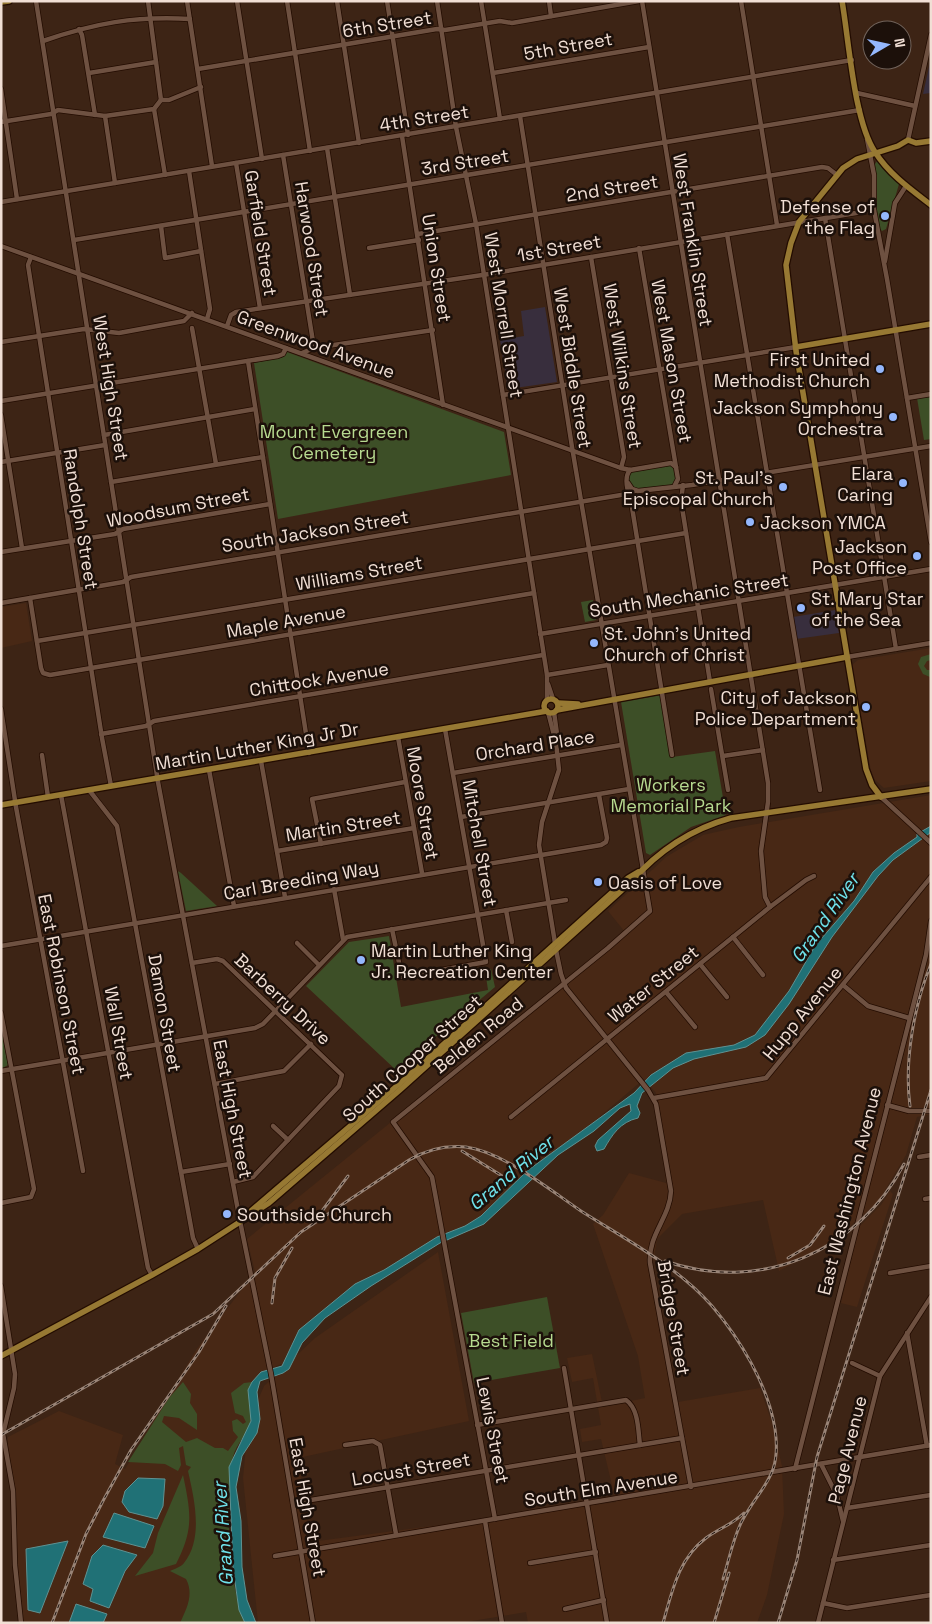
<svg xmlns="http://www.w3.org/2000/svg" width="932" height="1624" font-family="'Space Grotesk',sans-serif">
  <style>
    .built { fill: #482815; fill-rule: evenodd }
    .education { fill: #382e3d }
    .green { fill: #3d4f27 }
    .water { fill: #207176; stroke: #5f9292 }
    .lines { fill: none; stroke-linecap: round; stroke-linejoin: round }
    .minor-casing { stroke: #230c01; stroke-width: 6 }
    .major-casing { stroke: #230c01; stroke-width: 8 }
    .minor { stroke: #6e5141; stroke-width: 4.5 }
    .major { stroke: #977933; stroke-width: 5.5 }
    .rail-casing { stroke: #998477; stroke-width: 3 }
    .rail { stroke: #1c100a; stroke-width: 1; stroke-dasharray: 4; stroke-linecap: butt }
    .poi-dot { fill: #94b7fd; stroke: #1c100a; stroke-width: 2 }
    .labels { text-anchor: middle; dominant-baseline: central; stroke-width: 5; stroke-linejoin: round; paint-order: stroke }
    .street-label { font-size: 18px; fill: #f1dfd5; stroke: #1c100a }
    .poi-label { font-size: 18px; fill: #f1dfd5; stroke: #1c100a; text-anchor: end }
    .park-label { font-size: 18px; fill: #b7da90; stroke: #1c100a }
    .water-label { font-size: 19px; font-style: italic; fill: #6fe2eb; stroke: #1c100a }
  </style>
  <rect width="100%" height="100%" fill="#3d2415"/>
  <g class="built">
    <path d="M26 603 32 641 1 648V607Z"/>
    <path d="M931 648V781L884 788 875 780 871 771 852 665 858 660Z"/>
    <path d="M931 795V1114L917 1117 906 1155 878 1202 832 1242 779 1271 763 1200 682 1214 657 1239 653 1263 678 1402 760 1388 771 1420 782 1466 784 1514 767 1595 757 1623H528L526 1612 460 1623H258L243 1478 248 1425 227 1465 184 1623H23L17 1563V1512L7 1450 8 1437 59 1411 123 1435 115 1464 125 1469 196 1350 255 1272 247 1239 625 932 608 911 666 857 703 835 739 827ZM644 1079 656 1093 666 1183 629 1173 603 1215 593 1224 638 1356 645 1398 603 1407 592 1354 567 1358 572 1382 593 1378 601 1425 580 1429 582 1442 601 1439 616 1502 310 1542 298 1458 469 1421 438 1252 315 1338 264 1386 249 1421 261 1373 281 1364 282 1366 297 1333 365 1280 479 1219Z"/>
    <path d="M890 1191 893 1194 857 1307 841 1303 859 1227 881 1205Z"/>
  </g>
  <g class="education">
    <path d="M931 58V93L923 94Z"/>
    <path d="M545 307 557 382 508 389 500 340 524 336 521 311Z"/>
    <path d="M835 610 839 633 796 639 793 617Z"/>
  </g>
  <g class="green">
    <path d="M877 161 899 184 886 229 882 231C872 222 877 179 875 164Z"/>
    <path d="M287 352 504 432 511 475 278 519 254 363 283 357Z"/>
    <path d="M931 397V439L924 440 917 398Z"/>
    <path d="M673 464 678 479 675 485 632 489 627 477 629 471Z"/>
    <path d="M593 600 596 620 585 622 581 602Z"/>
    <path d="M931 654V660L927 661 924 666 927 670H931L930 677 923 674 918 664 921 657Z"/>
    <path d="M661 695 672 757 715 751 726 815 691 827 650 855 646 853 621 702Z"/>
    <path d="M178 871 181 873 217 906 186 911Z"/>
    <path d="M389 936 401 1007 488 990 485 970 491 969 495 987 396 1070 306 986 349 942Z"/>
    <path d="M1 1029 8 1065 1 1069Z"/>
    <path d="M547 1297 560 1368 474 1383 461 1313Z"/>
    <path d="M183 1382 191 1394 190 1403 197 1414V1430L179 1418 164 1416 162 1422 186 1442 197 1438 215 1448H223L228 1451 238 1437 233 1431 232 1421 237 1419 243 1424 246 1422 243 1416 235 1413 231 1393 244 1383 252 1382C246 1395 253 1406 251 1419 249 1434 236 1443 233 1457 225 1498 228 1585 245 1623H180C187 1608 194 1594 186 1579L170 1571C174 1569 181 1567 184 1563 204 1538 194 1498 188 1471L191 1467 186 1465 183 1446 179 1448 181 1465 178 1471 165 1464 128 1462 169 1398Z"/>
    <path d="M183 1475C191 1513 194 1529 176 1564L135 1576 153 1553 158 1533Z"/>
  </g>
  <g class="water">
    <path d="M931 826 930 833 893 860 878 876 832 937 789 1004 765 1035 746 1047 694 1059 673 1068 642 1093 637 1106 640 1113 638 1118C620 1122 612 1135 604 1149L597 1151 595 1146 598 1140 631 1111 630 1104 620 1108 594 1131 558 1155 484 1224 440 1243 371 1286 325 1318 302 1343 289 1369 283 1373 260 1381 257 1392 260 1419 257 1433 242 1456 236 1487 241 1521 242 1567 247 1600 256 1623H245L239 1610 233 1568 229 1467 251 1421 248 1390 252 1382 261 1372 282 1366 299 1330 355 1284 384 1270 437 1237 465 1226 481 1216 527 1171 634 1093 651 1075 686 1053 734 1045 755 1035 789 991 815 946 854 901 873 872 894 853 917 837V834Z"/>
    <path d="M138 1478 165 1479 163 1506 157 1519 129 1512 122 1502 125 1491Z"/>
    <path d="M114 1513 154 1526 145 1548 103 1537Z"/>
    <path d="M68 1541 40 1613 28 1610 26 1549Z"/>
    <path d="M103 1545 137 1555 125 1571 109 1608 90 1601 93 1589 83 1584 92 1556Z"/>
    <path d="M76 1604 107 1614 103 1623H69Z"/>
  </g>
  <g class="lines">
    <defs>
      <g id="minor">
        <path d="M36 1 158 782 240 1221 271 1374 313 1623"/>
        <path d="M148 1 161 100"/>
        <path d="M187 1 212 166"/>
        <path d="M237 1 262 159"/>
        <path d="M287 1 310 151"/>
        <path d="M337 1 359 143"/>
        <path d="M387 1 408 135"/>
        <path d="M437 1 456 127 476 224 547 675V700"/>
        <path d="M481 1 500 119"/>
        <path d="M549 1 551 16"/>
        <path d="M642 1 768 783V802L761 851 765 897 770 907"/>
        <path d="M741 1 777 225"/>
        <path d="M79 29 82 35 95 115"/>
        <path d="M43 41C95 23 134 16 190 19"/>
        <path d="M198 69 437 29 445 30 500 21 512 23 639 1"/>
        <path d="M89 73 156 62"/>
        <path d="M493 73 649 47"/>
        <path d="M1 89 17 199"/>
        <path d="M857 93 915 106"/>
        <path d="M154 109 165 175"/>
        <path d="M105 116 115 183"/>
        <path d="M1 122 51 114 58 110 105 116 154 109 161 100H169L201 87"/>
        <path d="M402 136 443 405"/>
        <path d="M867 139 874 175V210L887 279 931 542"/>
        <path d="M908 140 931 35"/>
        <path d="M327 148 350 295"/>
        <path d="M283 155 314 348"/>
        <path d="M236 163 260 308"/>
        <path d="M189 171 210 309 207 319"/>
        <path d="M1 202 852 60"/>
        <path d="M825 218 896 649"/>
        <path d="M161 226 165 258 201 251"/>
        <path d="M418 234 822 167 828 168 837 175"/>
        <path d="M727 234 820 790"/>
        <path d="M74 240 860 110"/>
        <path d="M1 246 621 468 630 470 671 463 676 467"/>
        <path d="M369 248 419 240"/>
        <path d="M639 248 678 479 675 485"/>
        <path d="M31 257 28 265 102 738 111 786"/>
        <path d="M591 257 624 457 621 468"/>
        <path d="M885 261 895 203 906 186"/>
        <path d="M227 326 231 315 236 312 489 274 874 210"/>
        <path d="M192 328 216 464"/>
        <path d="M1 342 84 329 119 333 184 321 192 313"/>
        <path d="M302 353 314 348 433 330"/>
        <path d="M248 361 309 753"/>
        <path d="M503 395 796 347"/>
        <path d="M907 398 931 394"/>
        <path d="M1 401 278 356 283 354 286 348"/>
        <path d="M1 415 22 548"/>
        <path d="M104 435 255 409"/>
        <path d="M1 462 105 445"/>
        <path d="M630 470C623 478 628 493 631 501L672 755"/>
        <path d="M111 482 263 457"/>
        <path d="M628 483 632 489 638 491 692 485 931 446"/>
        <path d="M683 485 681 501 710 682"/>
        <path d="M1 552 115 534 123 529 270 504"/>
        <path d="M30 598 41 668 43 673 50 675 534 593"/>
        <path d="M1 603 123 582 131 577 627 494 635 491"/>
        <path d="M540 634 931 569"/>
        <path d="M37 641 686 533"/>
        <path d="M847 657 931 643"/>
        <path d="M547 675 608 665"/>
        <path d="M548 684 553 699"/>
        <path d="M711 689 728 790"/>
        <path d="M1 709 16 807 83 1171"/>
        <path d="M548 712 556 743 559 770 542 822 539 845 555 943"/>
        <path d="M554 712 557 734"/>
        <path d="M101 734 146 726 154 721 543 655"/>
        <path d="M398 737 422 873"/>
        <path d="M42 755 48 797"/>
        <path d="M723 756 763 750"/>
        <path d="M261 761 285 897"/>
        <path d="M209 770 234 906"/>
        <path d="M453 773 621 745"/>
        <path d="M89 790 117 826 181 1172 193 1238 198 1249"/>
        <path d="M61 795 148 1268 152 1275"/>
        <path d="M881 797 931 843"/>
        <path d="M461 817 629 789"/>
        <path d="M321 844 312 799 405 782"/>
        <path d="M277 851 414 828"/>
        <path d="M334 889 343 939"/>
        <path d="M506 910 512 942"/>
        <path d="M392 929 402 977 486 962 445 729"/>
        <path d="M733 937 763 975"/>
        <path d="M297 943 319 965"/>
        <path d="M1 946 601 845 606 842 607 838 599 795"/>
        <path d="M556 950 561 974 566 988 648 1090 656 1104 671 1191C670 1218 648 1234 650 1263L691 1487"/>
        <path d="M192 963 217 959 223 961 342 1075 339 1086 253 1177 233 1182"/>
        <path d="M700 964 727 997"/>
        <path d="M843 985 868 1006 909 1018"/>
        <path d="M666 992 695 1027"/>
        <path d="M1 1013 34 1189 31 1197 1 1203"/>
        <path d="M1 1071 255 1028 263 1024 347 937 566 900"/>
        <path d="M215 1084 284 1071 311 1044"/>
        <path d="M654 1098 766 1078 931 877"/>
        <path d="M887 1105 909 1111H931"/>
        <path d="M511 1117 770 907 806 880 814 876"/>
        <path d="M273 1126 288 1140"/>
        <path d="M919 1157 931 1155"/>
        <path d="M181 1172 230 1164"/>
        <path d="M925 1199 931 1198"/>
        <path d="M890 1273 931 1266"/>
        <path d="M1 1286 15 1374 14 1388 3 1434 13 1491 15 1565 21 1623"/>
        <path d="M907 1333 927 1446"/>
        <path d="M852 1363 880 1376"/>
        <path d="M564 1368 607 1623"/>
        <path d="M477 1425 626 1400C639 1409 638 1431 640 1445"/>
        <path d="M345 1445 373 1441 380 1445 396 1534"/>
        <path d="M821 1464 837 1496 843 1521"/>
        <path d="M795 1469 926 955 931 921"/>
        <path d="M293 1503 682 1438"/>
        <path d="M847 1508 931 1495"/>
        <path d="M495 1519 432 1177 393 1122 608 948 650 911 572 447 520 116"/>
        <path d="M485 1521 502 1623"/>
        <path d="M275 1556 931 1445"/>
        <path d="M833 1560 931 1545"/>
        <path d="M530 1563 596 1552"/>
        <path d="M823 1603 847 1608 931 1595"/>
        <path d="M565 1609 604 1600"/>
        <path d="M818 1623 880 1376 931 1297"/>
      </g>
      <g id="major">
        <path d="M842 1C849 41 854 121 875 152 889 174 910 189 931 205"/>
        <path d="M1 2 9 1"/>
        <path d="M796 347 931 324"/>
        <circle cx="551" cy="706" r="7"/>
        <path d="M558 703 578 704"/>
        <path d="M557 710 847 657"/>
        <path d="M881 797 872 785 866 769 796 351 786 265 791 243 799 222 843 168 857 159 898 146 908 140 916 143 931 141"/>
        <path d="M1 805 547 711"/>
        <path d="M245 1216 405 1079 628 878 638 872"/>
        <path d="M1 1356 152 1275 198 1249 269 1203 401 1089 631 882C658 851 691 829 731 818L931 789"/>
      </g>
    </defs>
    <use href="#minor" class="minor-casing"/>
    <use href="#major" class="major-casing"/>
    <use href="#minor" class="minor"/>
    <use href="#major" class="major"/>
    <defs>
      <g id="rail">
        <path d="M910 1106C904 1062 914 1005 931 964"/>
        <path d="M462 1151 507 1179"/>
        <path d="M322 1211 348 1176"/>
        <path d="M788 1258 810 1245 824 1226"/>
        <path d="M665 1261C760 1294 858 1252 904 1164"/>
        <path d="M272 1303 275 1278 292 1248"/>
        <path d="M1 1435 213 1314 301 1232 409 1160C426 1150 446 1145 466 1147 503 1152 550 1190 581 1211 625 1239 677 1266 712 1306 740 1339 768 1385 775 1429 782 1477 762 1484 742 1521 733 1538 729 1560 723 1579"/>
        <path d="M52 1623 86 1534 104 1499 131 1450 199 1352 226 1306"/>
        <path d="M663 1623C672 1592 678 1559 706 1538 718 1529 733 1524 744 1513"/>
        <path d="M714 1623 729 1573"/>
        <path d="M778 1623 797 1560 817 1457 931 1090"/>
      </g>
    </defs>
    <use href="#rail" class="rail-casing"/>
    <use href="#rail" class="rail"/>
  </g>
  <g class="poi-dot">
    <circle cx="885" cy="216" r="5"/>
    <circle cx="880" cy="369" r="5"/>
    <circle cx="893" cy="417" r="5"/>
    <circle cx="903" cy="483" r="5"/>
    <circle cx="783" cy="487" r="5"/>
    <circle cx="750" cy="522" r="5"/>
    <circle cx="917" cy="556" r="5"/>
    <circle cx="801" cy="608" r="5"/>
    <circle cx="594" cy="643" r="5"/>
    <circle cx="866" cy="707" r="5"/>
    <circle cx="598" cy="882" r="5"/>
    <circle cx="361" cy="960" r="5"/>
    <circle cx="227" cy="1214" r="5"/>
  </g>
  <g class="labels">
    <g class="street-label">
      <text transform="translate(387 24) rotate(-9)">6th Street</text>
      <text transform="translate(568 46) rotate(-10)">5th Street</text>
      <text transform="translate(424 118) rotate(-9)">4th Street</text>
      <text transform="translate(465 162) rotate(-9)">3rd Street</text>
      <text transform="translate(612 188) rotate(-9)">2nd Street</text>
      <text transform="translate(261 233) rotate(81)">Garfield Street</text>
      <text transform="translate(693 240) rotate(81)">West Franklin Street</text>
      <text transform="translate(559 248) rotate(-10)">1st Street</text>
      <text transform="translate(312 249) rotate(81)">Harwood Street</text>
      <text transform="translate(437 268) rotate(81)">Union Street</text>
      <text transform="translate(504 315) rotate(81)">West Morrell Street</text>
      <text transform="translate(316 344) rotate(20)">Greenwood Avenue</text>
      <text transform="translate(672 361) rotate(80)">West Mason Street</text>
      <text transform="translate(623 366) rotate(81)">West Wilkins Street</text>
      <text transform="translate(573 368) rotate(81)">West Biddle Street</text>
      <text transform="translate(111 388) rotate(81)">West High Street</text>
      <text transform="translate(178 507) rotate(-11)">Woodsum Street</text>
      <text transform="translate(81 519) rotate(81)">Randolph Street</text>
      <text transform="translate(315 531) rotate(-9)">South Jackson Street</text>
      <text transform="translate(359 573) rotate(-10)">Williams Street</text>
      <text transform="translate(689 595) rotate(-9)">South Mechanic Street</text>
      <text transform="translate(286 621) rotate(-10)">Maple Avenue</text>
      <text transform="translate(319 679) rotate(-9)">Chittock Avenue</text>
      <text transform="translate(535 745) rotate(-9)">Orchard Place</text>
      <text transform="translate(257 746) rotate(-10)">Martin Luther King Jr Dr</text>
      <text transform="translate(423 803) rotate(80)">Moore Street</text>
      <text transform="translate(343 826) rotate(-9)">Martin Street</text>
      <text transform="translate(480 843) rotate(80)">Mitchell Street</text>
      <text transform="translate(301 880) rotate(-10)">Carl Breeding Way</text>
      <text transform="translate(62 984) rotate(79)">East Robinson Street</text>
      <text transform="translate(653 984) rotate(-39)">Water Street</text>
      <text transform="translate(283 999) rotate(43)">Barberry Drive</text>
      <text transform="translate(165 1013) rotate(80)">Damon Street</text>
      <text transform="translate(802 1013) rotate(-51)">Hupp Avenue</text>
      <text transform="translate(119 1033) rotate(80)">Wall Street</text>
      <text transform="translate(478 1035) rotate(-39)">Belden Road</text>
      <text transform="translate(412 1058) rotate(-42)">South Cooper Street</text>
      <text transform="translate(233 1109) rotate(79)">East High Street</text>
      <text transform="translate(849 1191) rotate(-76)">East Washington Avenue</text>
      <text transform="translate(674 1318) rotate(80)">Bridge Street</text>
      <text transform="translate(493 1430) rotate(79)">Lewis Street</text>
      <text transform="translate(847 1450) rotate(-76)">Page Avenue</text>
      <text transform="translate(411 1469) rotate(-10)">Locust Street</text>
      <text transform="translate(601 1488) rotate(-9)">South Elm Avenue</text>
      <text transform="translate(308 1507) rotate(80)">East High Street</text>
    </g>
    <g class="poi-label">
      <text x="875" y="206">Defense of<tspan x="875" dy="21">the Flag</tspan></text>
      <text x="870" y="359">First United<tspan x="870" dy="21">Methodist Church</tspan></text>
      <text x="883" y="407">Jackson Symphony<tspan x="883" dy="21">Orchestra</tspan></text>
      <text x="893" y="473">Elara<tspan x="893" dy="21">Caring</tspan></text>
      <text x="773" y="477">St. Paul's<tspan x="773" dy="21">Episcopal Church</tspan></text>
      <text x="760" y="522" text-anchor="start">Jackson YMCA</text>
      <text x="907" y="546">Jackson<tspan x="907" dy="21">Post Office</tspan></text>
      <text x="811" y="598" text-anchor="start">St. Mary Star<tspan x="811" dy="21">of the Sea</tspan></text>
      <text x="604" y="633" text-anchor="start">St. John's United<tspan x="604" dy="21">Church of Christ</tspan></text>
      <text x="856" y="697">City of Jackson<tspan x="856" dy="21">Police Department</tspan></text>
      <text x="608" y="882" text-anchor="start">Oasis of Love</text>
      <text x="371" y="950" text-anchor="start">Martin Luther King<tspan x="371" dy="21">Jr. Recreation Center</tspan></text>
      <text x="237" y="1214" text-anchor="start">Southside Church</text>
    </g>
    <g class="park-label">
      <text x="334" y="431">Mount Evergreen<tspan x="334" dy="21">Cemetery</tspan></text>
      <text x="671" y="784">Workers<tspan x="671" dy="21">Memorial Park</tspan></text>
      <text x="511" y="1340">Best Field</text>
    </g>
    <g class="water-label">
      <text transform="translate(825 918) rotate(-55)">Grand River</text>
      <text transform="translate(511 1173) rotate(-40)">Grand River</text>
      <text transform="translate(223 1534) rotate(-94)">Grand River</text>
    </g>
  </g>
  <rect width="932" height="1624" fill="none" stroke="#f1dfd5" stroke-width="5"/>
  <g transform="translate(887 45) rotate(81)"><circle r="24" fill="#1c100a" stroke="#71635b"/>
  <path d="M0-4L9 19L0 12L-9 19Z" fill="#94b7fd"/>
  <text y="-8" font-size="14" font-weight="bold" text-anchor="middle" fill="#f1dfd5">N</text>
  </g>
</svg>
